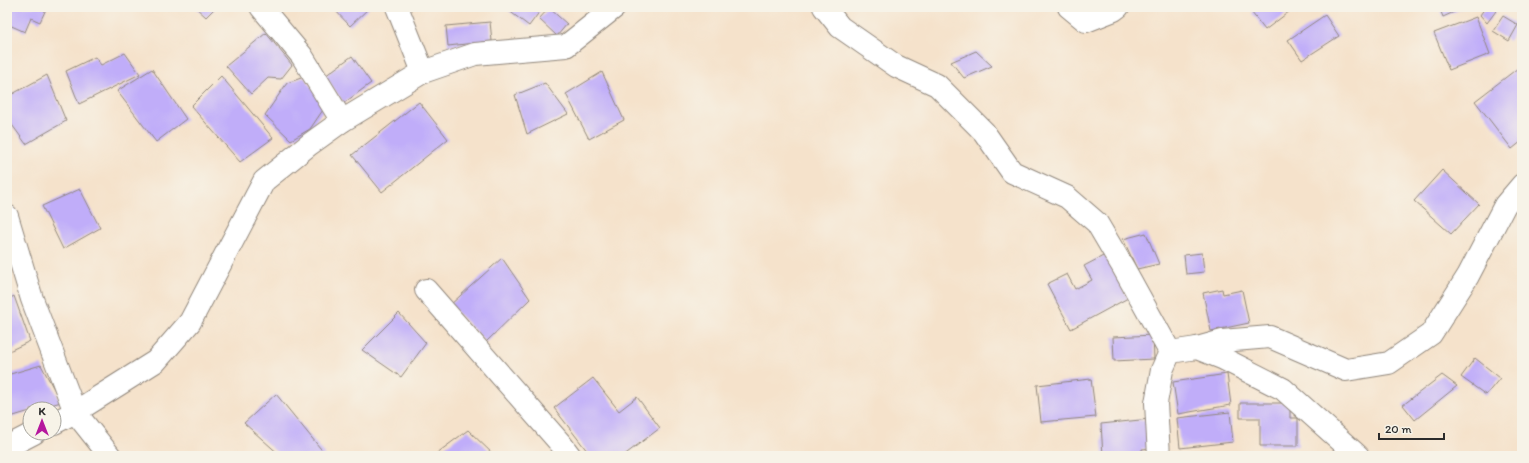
<svg xmlns="http://www.w3.org/2000/svg" width="1529" height="463" font-family="Itim,sans-serif">
  <style>
    .building { fill: #c0adf9 }
    .lines { fill: none; stroke-linecap: round; stroke-linejoin: round }
    .minor-casing { stroke: #90867b; stroke-width: 24 }
    .minor { stroke: #fff; stroke-width: 22 }
  </style>
  <rect width="100%" height="100%" fill="#f7f3e8"/>
  <filter id="ink" filterUnits="userSpaceOnUse"><feTurbulence type="fractalNoise" baseFrequency=".025" numOctaves="2"/><feDisplacementMap in="SourceGraphic" scale="8" xChannelSelector="R" yChannelSelector="G"/><feConvolveMatrix kernelMatrix="1 2 1 2 8 2 1 2 1" color-interpolation-filters="sRGB"/></filter>
  <filter id="wash" filterUnits="userSpaceOnUse"><feTurbulence type="fractalNoise" baseFrequency=".012" numOctaves="4" result="noise"/><feDisplacementMap in="SourceGraphic" scale="16" xChannelSelector="R" yChannelSelector="G"/><feGaussianBlur stdDeviation="0.9" result="paint"/><feColorMatrix in="noise" values="0 0 0 0 0 0 0 0 0 0 0 0 0 0 0 0 0 1.4 0 .05"/><feComposite in="paint" operator="in"/></filter>
  <g filter="url(#wash)">
    <rect width="100%" height="100%" fill="#f5e2cb"/>
    <g id="blocks">
      <g class="building">
        <path d="M7 7H47L40 22 31 18 25 32 7 24Z"/>
        <path d="M195 7H216L206 17Z"/>
        <path d="M332 7H370L350 26Z"/>
        <path d="M504 7H543L529 26Z"/>
        <path d="M1259 7H1286L1290 11 1265 30 1252 13Z"/>
        <path d="M1439 7H1465L1443 17Z"/>
        <path d="M1485 7H1499L1487 23 1480 15 1485 8Z"/>
        <path d="M549 8 567 24 557 36 539 19Z"/>
        <path d="M1325 15 1339 36 1302 60 1288 40Z"/>
        <path d="M1503 16 1518 25 1509 41 1493 31Z"/>
        <path d="M1476 17 1490 54 1449 70 1434 33Z"/>
        <path d="M490 22 492 41 448 46 446 26Z"/>
        <path d="M266 33 292 65 281 79 268 78 251 94 226 66Z"/>
        <path d="M976 51 992 66 964 78 951 62Z"/>
        <path d="M125 53 140 74 79 104 66 71 95 57 101 65Z"/>
        <path d="M352 56 371 83 344 103 325 76Z"/>
        <path d="M1518 68 1522 74V141L1512 149 1475 101Z"/>
        <path d="M152 69 186 119 156 142 117 91Z"/>
        <path d="M602 72 624 120 589 139 566 94Z"/>
        <path d="M47 75 66 121 26 144 7 118V97Z"/>
        <path d="M221 76 273 138 240 162 191 106Z"/>
        <path d="M304 77 325 107 310 129 291 140 265 115 287 83Z"/>
        <path d="M545 83 568 114 527 134 515 95Z"/>
        <path d="M419 102 448 139 382 192 352 155Z"/>
        <path d="M1442 170 1479 204 1451 234 1414 201Z"/>
        <path d="M80 189 100 228 63 249 42 206Z"/>
        <path d="M1146 233 1159 264 1137 269 1123 239Z"/>
        <path d="M1202 253 1204 272 1186 274 1184 255Z"/>
        <path d="M1105 255 1128 298 1071 329 1047 284 1067 274 1075 289 1092 280 1084 266Z"/>
        <path d="M502 258 530 299 486 342 450 305Z"/>
        <path d="M1222 289 1223 294 1242 290 1249 323 1211 331 1203 293Z"/>
        <path d="M14 296 30 341 7 352V300Z"/>
        <path d="M399 313 426 343 401 377 362 350Z"/>
        <path d="M1153 335 1154 359 1114 361 1113 337Z"/>
        <path d="M1475 358 1500 378 1486 395 1461 377Z"/>
        <path d="M41 365 61 402 37 409H30V411L7 418V375Z"/>
        <path d="M1227 374 1231 405 1178 414 1173 382Z"/>
        <path d="M1442 375 1457 386 1415 420 1403 405Z"/>
        <path d="M593 378 619 411 637 397 660 428 623 456H591L554 408Z"/>
        <path d="M1091 379 1096 417 1041 422 1037 385Z"/>
        <path d="M276 394 325 454 322 456H281L244 423Z"/>
        <path d="M1240 403H1290V418H1298V446H1260V418H1240Z"/>
        <path d="M1230 412 1233 442 1180 448 1177 418Z"/>
        <path d="M1150 419 1153 448 1142 449V456H1103L1101 424Z"/>
        <path d="M468 430 495 456H433Z"/>
      </g>
    </g>
  </g>
  <g filter="url(#ink)">
    <use href="#blocks" fill-opacity="0" stroke="#90867b" stroke-width="1"/>
    <g class="lines">
      <defs>
        <g id="minor">
          <path d="M261 7 302 56 342 121"/>
          <path d="M397 7 423 72"/>
          <path d="M824 7 840 27 896 66 937 85 984 132 1012 172 1067 197 1097 223 1123 267 1170 352"/>
          <path d="M1069 7 1086 21 1114 10 1118 7"/>
          <path d="M7 216 32 299 75 412 110 456"/>
          <path d="M426 290 561 444 570 456"/>
          <path d="M1197 348 1222 341 1270 337 1346 370 1389 363 1431 334 1468 276 1505 205 1522 185"/>
          <path d="M54 423 75 412 156 361 190 322 264 181 310 144 342 121 423 72 475 54 566 46 615 7"/>
          <path d="M7 447 34 433"/>
          <path d="M1159 456 1156 403 1162 370 1170 352 1197 348 1222 358 1283 389 1358 456"/>
        </g>
      </defs>
      <use href="#minor" class="minor-casing"/>
      <use href="#minor" class="minor"/>
    </g>
  </g>
  <rect width="1529" height="463" fill="none" stroke="#f7f3e8" stroke-width="24"/>
  <g transform="translate(42 421)"><circle r="19" fill="#f7f3e8" stroke="#a5a39c"/>
  <path d="M0-3L7 15L0 10L-7 15Z" fill="#b5179e"/>
  <text y="-6" font-size="11" font-weight="bold" text-anchor="middle" fill="#2b2b2b">K</text>
  </g>
  <path d="M1379 433v6h65v-6" fill="none" stroke="#2b2b2b" stroke-width="2"/>
  <text x="1385" y="433" font-size="12" fill="#2b2b2b" stroke="#f7f3e8" stroke-width="3" paint-order="stroke">20 m</text>
</svg>
